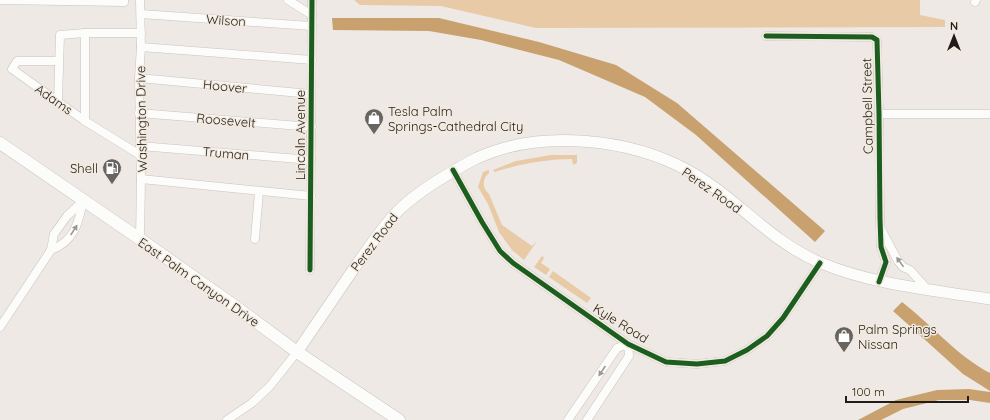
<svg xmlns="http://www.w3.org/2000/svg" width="990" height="420" font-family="Quicksand,sans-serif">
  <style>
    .green { fill: #e8caa7 }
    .water { fill: #c9a16f }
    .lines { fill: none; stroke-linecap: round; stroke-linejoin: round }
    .street-casing { stroke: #c8c4bf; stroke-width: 9 }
    .secondary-casing { stroke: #c8c4bf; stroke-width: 12 }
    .primary-casing { stroke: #c8c4bf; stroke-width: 13 }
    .street { stroke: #fcfcfb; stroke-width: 8 }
    .secondary { stroke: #fcfcfb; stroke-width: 11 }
    .primary { stroke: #fcfcfb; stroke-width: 12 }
    .cycleway-casing { stroke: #f3eadf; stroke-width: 8 }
    .cycleway { stroke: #1b5e20; stroke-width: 5 }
    .oneway { fill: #999895 }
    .labels { text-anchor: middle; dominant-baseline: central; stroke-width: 3; stroke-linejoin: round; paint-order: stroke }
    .street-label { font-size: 13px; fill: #201d19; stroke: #f3eadf }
    .poi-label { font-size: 13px; fill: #201d19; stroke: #f3eadf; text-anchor: start }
  </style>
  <rect width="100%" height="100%" fill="#eee9e4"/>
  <g class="green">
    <path d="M354 0H920V15L945 20V27L536 28 441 6 360 5Z"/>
    <path d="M551 155H577V163L573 165 572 159C546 159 520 164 495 172L493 170 516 161Z"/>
    <path d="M489 170V173C482 178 482 189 489 194L502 225 532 246 537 241 524 260 512 250 499 232 488 204 478 187 483 172Z"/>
    <path d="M542 256 544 258 541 263 550 269 546 275 534 267Z"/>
    <path d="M553 271 591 298 587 303 549 277Z"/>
  </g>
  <g class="water">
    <path d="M332 18H439L539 42 616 65 677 103 825 231 815 242 696 135 645 97 559 60 481 40 429 31 333 30Z"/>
    <path d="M902 302C932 325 957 356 990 373V391L963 374 893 311Z"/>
    <path d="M969 389 990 392V403L970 400H939L903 409 881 420H858L896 400 937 390Z"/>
  </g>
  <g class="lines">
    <defs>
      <g id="street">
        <path d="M1 0 124 2V0"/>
        <path d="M288 0 312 15"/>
        <path d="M975 2 976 0"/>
        <path d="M141 14 311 26"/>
        <path d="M766 36 872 37 877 40 879 114 880 219 881 247 886 262 879 282"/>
        <path d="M141 47 312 60"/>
        <path d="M59 61H17L12 69 85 121 140 155"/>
        <path d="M139 78 311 94"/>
        <path d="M58 101 60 35 85 33"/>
        <path d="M139 113 312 127"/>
        <path d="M879 114H990"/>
        <path d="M85 121V33H141"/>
        <path d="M140 146 311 160"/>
        <path d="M453 170 482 222 500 251 513 263 628 344 666 362 697 364 725 361 747 350 767 336 783 318 820 263"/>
        <path d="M141 179 311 196"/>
        <path d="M881 229 898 261 903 267 910 270 927 289"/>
        <path d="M140 239 141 179 139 78 141 47 140 0"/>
        <path d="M255 239 259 192"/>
        <path d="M51 250C74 242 79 222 83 201"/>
        <path d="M310 270 312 0"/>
        <path d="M0 327 51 250 54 234 67 216 83 201"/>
        <path d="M227 420 252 403 270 386 297 352"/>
        <path d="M568 420 617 348 628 344 629 356 587 420"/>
      </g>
      <path id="secondary" d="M297 352C316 324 336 295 355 267 368 249 380 230 395 214 407 201 423 190 437 181 450 173 463 165 477 158 540 129 629 138 689 171 736 197 770 242 821 263 874 285 933 290 990 299"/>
      <path id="primary" d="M0 143 140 239 236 307 297 352 399 420"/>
    </defs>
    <use href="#street" class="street-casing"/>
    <use href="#secondary" class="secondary-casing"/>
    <use href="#primary" class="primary-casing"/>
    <use href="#street" class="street"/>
    <use href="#secondary" class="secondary"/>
    <use href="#primary" class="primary"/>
    <defs>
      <g id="cycleway">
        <path d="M766 36 872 37 877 40 879 114 880 219 881 247 886 262 879 282"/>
        <path d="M453 170 482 222 500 251 513 263 628 344 666 362 697 364 725 361 747 350 767 336 783 318 820 263"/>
        <path d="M310 270 312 0"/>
      </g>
    </defs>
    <use href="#cycleway" class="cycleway-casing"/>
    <use href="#cycleway" class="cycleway"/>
  </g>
  <defs><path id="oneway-solid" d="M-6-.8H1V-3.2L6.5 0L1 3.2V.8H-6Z"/></defs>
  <g class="oneway">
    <use href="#oneway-solid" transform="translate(74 230) rotate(-57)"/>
    <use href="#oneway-solid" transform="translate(900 262) rotate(-126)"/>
    <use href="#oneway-solid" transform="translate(602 371) rotate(124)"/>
  </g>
  <defs>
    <symbol id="shop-pin" viewBox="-11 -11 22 30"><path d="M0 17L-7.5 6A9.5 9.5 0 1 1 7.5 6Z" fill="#686460" stroke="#f3eadf"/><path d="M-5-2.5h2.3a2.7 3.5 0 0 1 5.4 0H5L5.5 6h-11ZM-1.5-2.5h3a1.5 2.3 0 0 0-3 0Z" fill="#fff"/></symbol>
    <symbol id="fuel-pin" viewBox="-11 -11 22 30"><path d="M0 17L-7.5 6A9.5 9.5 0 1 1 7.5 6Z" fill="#686460" stroke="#f3eadf"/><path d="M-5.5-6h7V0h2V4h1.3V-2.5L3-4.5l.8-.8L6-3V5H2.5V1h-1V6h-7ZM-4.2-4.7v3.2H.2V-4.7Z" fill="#fff"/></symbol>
  </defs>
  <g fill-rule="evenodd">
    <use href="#shop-pin" x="363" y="107" width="22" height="30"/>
    <use href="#fuel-pin" x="101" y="157" width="22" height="30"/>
    <use href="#shop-pin" x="833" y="325" width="22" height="30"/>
  </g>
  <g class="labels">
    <g class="street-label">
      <text transform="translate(226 20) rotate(4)">Wilson</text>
      <text transform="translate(225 86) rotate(6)">Hoover</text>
      <text transform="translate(54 99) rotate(35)">Adams</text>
      <text transform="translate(867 106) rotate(-91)">Campbell Street</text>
      <text transform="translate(141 119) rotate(-91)">Washington Drive</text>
      <text transform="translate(226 120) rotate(5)">Roosevelt</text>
      <text transform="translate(300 135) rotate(-90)">Lincoln Avenue</text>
      <text transform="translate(226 153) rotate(5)">Truman</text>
      <text transform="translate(712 190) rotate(35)">Perez Road</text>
      <text transform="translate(374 242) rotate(-53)">Perez Road</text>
      <text transform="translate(199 282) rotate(35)">East Palm Canyon Drive</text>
      <text transform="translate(621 323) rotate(32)">Kyle Road</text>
    </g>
    <g class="poi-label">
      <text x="388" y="111">Tesla Palm<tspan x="388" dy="15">Springs-Cathedral City</tspan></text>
      <text x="98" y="168" text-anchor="end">Shell</text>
      <text x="858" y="329">Palm Springs<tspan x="858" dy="15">Nissan</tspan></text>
    </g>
  </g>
  <g transform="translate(954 36)" stroke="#f3eadf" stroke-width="3" paint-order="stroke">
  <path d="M0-3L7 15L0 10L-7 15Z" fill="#201d19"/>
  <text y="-6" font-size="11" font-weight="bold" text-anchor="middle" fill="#201d19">N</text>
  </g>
  <path d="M846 396v6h122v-6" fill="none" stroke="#201d19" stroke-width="2"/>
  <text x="852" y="396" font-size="12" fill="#201d19" stroke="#f3eadf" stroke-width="3" paint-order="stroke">100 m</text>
</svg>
